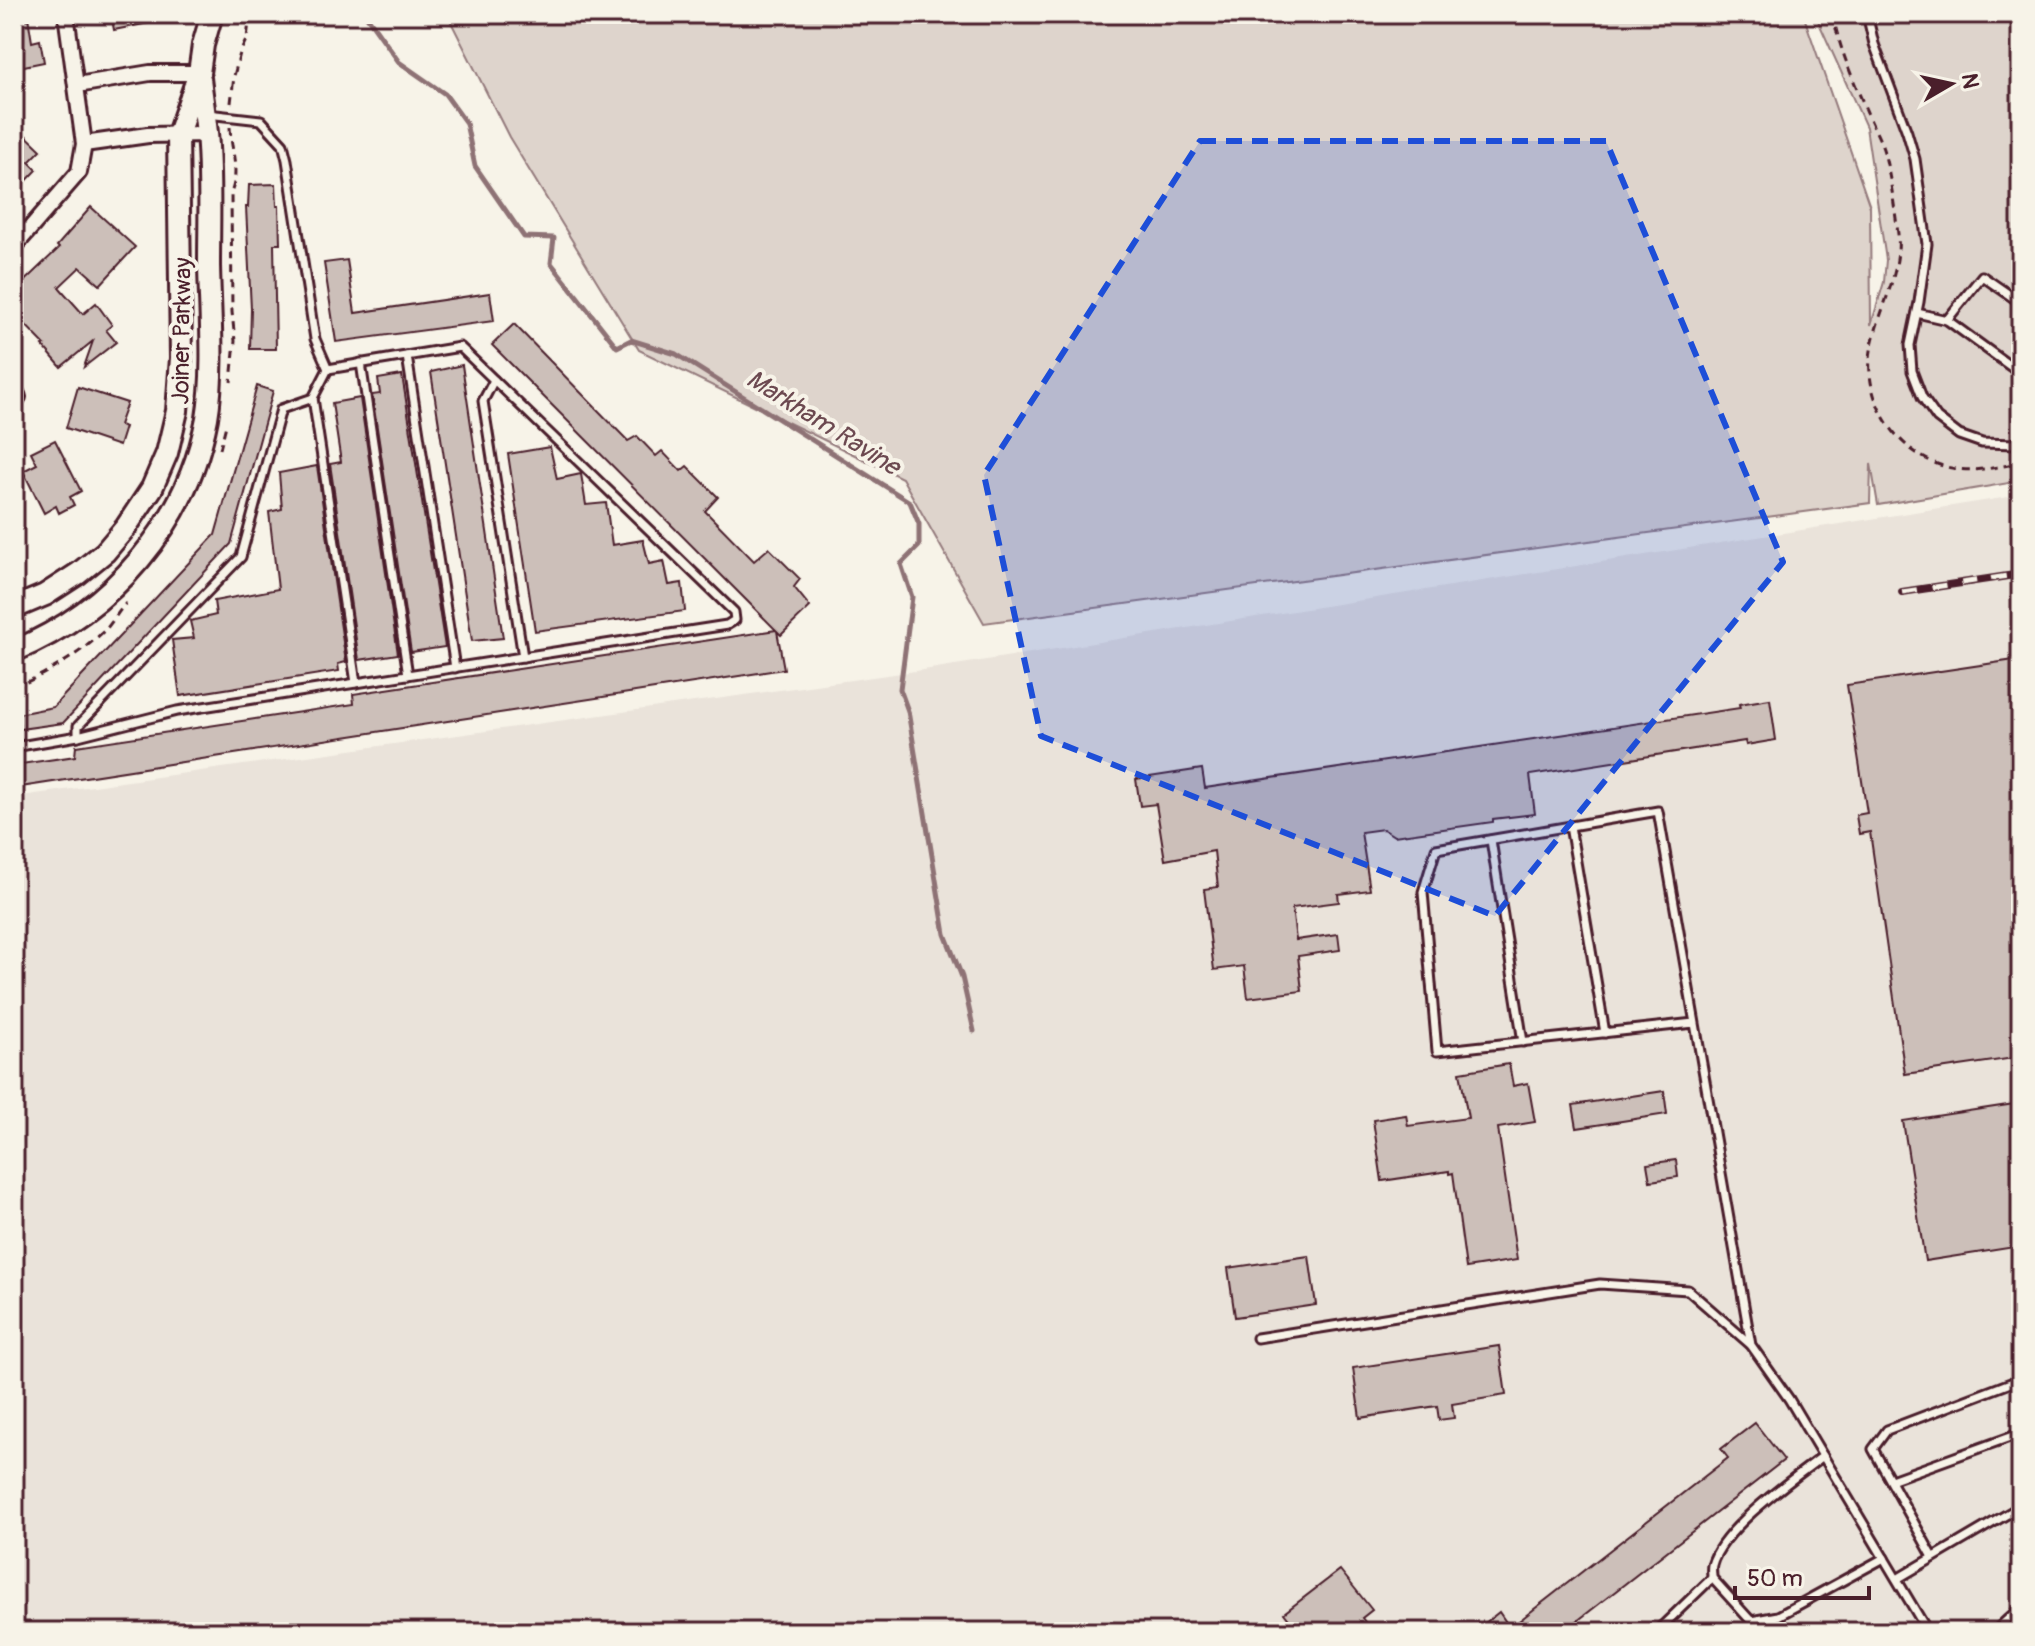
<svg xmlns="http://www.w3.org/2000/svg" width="2035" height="1646" font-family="Pangolin,sans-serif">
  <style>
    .built { fill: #eae3da }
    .green { fill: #ded4cc; stroke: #947a7c; stroke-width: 2 }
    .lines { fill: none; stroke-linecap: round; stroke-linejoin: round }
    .stream { stroke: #8e7275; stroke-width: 5 }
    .building { fill: #ccbfb9; stroke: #4a1f2b; stroke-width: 2 }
    .lane-casing { stroke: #4a1f2b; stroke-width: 13 }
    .street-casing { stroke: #4a1f2b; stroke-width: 20 }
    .secondary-casing { stroke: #4a1f2b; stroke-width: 26 }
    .path { stroke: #4a1f2b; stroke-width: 3; stroke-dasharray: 8 6; stroke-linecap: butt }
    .lane { stroke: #f7f3e8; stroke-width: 7 }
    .street { stroke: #f7f3e8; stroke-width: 14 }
    .secondary { stroke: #f7f3e8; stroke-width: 20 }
    .rail-casing { stroke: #4a1f2b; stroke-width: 8 }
    .rail { stroke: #f7f3e8; stroke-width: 5; stroke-dasharray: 15; stroke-linecap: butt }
    .marked { fill: #1d4ed8; fill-opacity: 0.2; stroke: #1d4ed8; stroke-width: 6; stroke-dasharray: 16 10; stroke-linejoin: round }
    .labels { text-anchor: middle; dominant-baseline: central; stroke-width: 8; stroke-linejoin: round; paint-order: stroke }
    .street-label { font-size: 24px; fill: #4a1f2b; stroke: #f7f3e8 }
    .water-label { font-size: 26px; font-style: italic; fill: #6c4950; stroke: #f7f3e8 }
  </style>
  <rect width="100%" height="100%" fill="#f7f3e8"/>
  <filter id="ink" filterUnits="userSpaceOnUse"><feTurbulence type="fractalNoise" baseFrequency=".0125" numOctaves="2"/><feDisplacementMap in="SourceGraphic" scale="16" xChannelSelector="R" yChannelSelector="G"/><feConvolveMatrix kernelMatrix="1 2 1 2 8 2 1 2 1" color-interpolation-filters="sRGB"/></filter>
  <g filter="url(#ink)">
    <path class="built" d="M2021 495V1632H14V797L930 669Z"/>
    <path class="green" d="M447 14H1803L1870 207 1871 325 1884 282 1886 260 1866 127 1815 14H2021V481L1878 505 1871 464 1870 503 984 623 902 478 639 350 509 137Z"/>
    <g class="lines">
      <path class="stream" d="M365 14 399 62 445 94 466 123 475 166 524 237 554 238 551 263 617 347 631 340 676 354 910 502 919 524V546L901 564 912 597 900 689 908 711 945 934 962 977 974 1031"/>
    </g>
    <g class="building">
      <path d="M111 14H159V21L114 30Z"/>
      <path d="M28 17 32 42 40 40 44 62 14 68V19Z"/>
      <path d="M14 124 41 150 29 162 37 170 14 194Z"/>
      <path d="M276 184 277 206H279L280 244H274L276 349H250L251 309 246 207H248L249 185Z"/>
      <path d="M91 207 135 247 100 285 80 267 59 287 83 314 96 303 112 325 106 330 116 342 84 367 93 341 61 367 43 346 45 345 14 313 22 305 14 296V291L59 248 57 246Z"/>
      <path d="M347 260 355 313 490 293 494 321 336 342 324 263Z"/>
      <path d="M514 324 628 441 637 436 656 456 662 451 681 471 687 466 718 497 705 511 754 561 769 548 800 579 794 587 810 607 781 635 777 631 784 669 14 788V765L75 756 76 746 354 704 353 694 776 630 492 345Z"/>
      <path d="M462 365 503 638 472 641 431 372Z"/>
      <path d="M402 375 445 647 411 652 372 395 380 394 378 379Z"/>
      <path d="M257 386 273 391 231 544 63 723 20 729 18 714 53 707 215 535Z"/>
      <path d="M78 387 127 403 119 425 125 427 119 446 66 428Z"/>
      <path d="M360 398 398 654 359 660 330 464 341 462 332 403Z"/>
      <path d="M55 440 81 491 70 497 74 505 59 513 56 506 44 513 23 471 37 464 31 452Z"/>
      <path d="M550 447 557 479 581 474 586 505 606 503 612 545 643 540 649 564 664 561 669 585 682 583 685 611 535 631 508 454Z"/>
      <path d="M317 466 346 662 338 664 339 671 180 696 172 640 194 638 190 621 216 615 214 601 278 589 269 512 282 509 279 473Z"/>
      <path d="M2021 659V1057L1905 1074 1870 832 1859 834 1856 815 1867 813 1847 685Z"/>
      <path d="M1770 699 1776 740 1746 745 1745 741 1530 775 1535 814 1493 819V822L1394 836 1383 829 1361 832 1370 890 1338 894 1339 902 1292 908 1296 940 1338 934 1340 950 1298 956 1302 991 1248 998 1244 966 1214 970 1204 889 1218 887 1214 851 1165 860 1156 804 1140 806 1136 779 1202 769 1205 788 1740 708 1739 704Z"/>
      <path d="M1509 1064 1513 1086 1528 1083 1535 1122 1498 1128 1517 1260 1466 1268 1453 1173 1449 1174V1171L1382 1181 1373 1120 1406 1115 1408 1126 1468 1118 1460 1072Z"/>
      <path d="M1664 1091 1667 1114 1577 1128 1573 1105Z"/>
      <path d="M2021 1103V1246L1925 1261 1903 1121Z"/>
      <path d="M1676 1160 1678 1177 1650 1181 1647 1164Z"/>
      <path d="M1309 1256 1316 1305 1235 1317 1228 1268Z"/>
      <path d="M1499 1346 1506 1395 1452 1404 1454 1418 1439 1420 1437 1406 1360 1418 1353 1368Z"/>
      <path d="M1755 1423 1784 1460 1563 1632H1474L1499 1612 1510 1628 1728 1458 1721 1449Z"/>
      <path d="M1340 1570 1372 1610 1362 1618 1373 1632H1299L1284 1613Z"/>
    </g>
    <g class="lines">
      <defs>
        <g id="lane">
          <path d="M1867 14 1874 44 1907 132 1915 159 1927 244 1919 302 1910 345 1912 371 1922 397 1937 418 1959 435 1982 443 2017 444 2021 442"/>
          <path d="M207 114 261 120 283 144 287 160 315 339 328 369"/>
          <path d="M1917 313 1947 320 1982 276 2021 303"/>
          <path d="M1947 320 2021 374"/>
          <path d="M407 356 455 668"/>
          <path d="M361 363 408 675"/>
          <path d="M494 380 483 401 523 657"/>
          <path d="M313 398 356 683"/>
          <path d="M78 736V726L241 557 281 409 313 398 328 369"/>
          <path d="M14 747 78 736 177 711 727 625 735 620 734 612 460 347 328 369"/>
          <path d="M1570 826 1605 1033"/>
          <path d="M1491 840 1523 1042"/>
          <path d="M1694 1023 1437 1051 1423 892 1436 849 1658 811 1751 1345 1789 1399 1928 1632"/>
          <path d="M1257 1338 1600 1284 1688 1290 1750 1344"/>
          <path d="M1823 1456C1793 1479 1722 1528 1712 1565 1711 1569 1712 1573 1712 1578L1751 1621 1778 1616 1884 1558"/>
          <path d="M1891 1480 2021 1433"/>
          <path d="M1933 1557 1873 1449 1887 1430 2021 1379"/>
          <path d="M1897 1579 2021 1506"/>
          <path d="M1656 1632 1712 1578"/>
          <path d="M1994 1632 2021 1607"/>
        </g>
        <g id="street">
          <path d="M77 85 150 73H199"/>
          <path d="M84 144 148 135 207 134"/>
          <path d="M14 247 79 172 84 144 66 14"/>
          <path d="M14 388 18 397"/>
        </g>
        <g id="secondary">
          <path d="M14 608 45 595 79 573 105 552 126 527 152 488 167 453 177 411 181 358 178 134 199 73 203 45 212 14"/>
          <path d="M14 651C113 610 187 524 207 418 215 371 210 314 209 266 209 222 211 177 207 133 205 114 202 96 200 78"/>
        </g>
      </defs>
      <use href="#lane" class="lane-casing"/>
      <use href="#street" class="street-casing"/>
      <use href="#secondary" class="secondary-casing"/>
      <g class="path">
        <path d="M1833 14C1839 50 1855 83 1869 117 1875 130 1882 143 1885 156 1891 180 1895 210 1898 234 1902 277 1874 317 1870 358 1866 405 1898 452 1943 466 1969 474 1996 468 2021 462"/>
        <path d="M231 103 234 76 240 53 247 38 250 14"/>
        <path d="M230 127C231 150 240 171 231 193L232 312 235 341 231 382"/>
        <path d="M220 449 226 425"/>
        <path d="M14 688C46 674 81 654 106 629 113 621 119 611 126 603"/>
      </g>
      <use href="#lane" class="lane"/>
      <use href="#street" class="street"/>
      <use href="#secondary" class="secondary"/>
      <defs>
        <path id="rail" d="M1902 592 2021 574"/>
      </defs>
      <use href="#rail" class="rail-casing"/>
      <use href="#rail" class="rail"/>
    </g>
  </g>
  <path class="marked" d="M1200 141H1606L1783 562 1495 916 1041 736 984 475Z"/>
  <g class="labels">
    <g class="street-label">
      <text transform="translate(182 331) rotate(-89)">Joiner Parkway</text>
    </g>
    <g class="water-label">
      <text transform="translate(823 423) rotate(32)">Markham Ravine</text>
    </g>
  </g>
  <rect width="2035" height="1646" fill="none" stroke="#f7f3e8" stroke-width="48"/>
  <rect x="24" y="24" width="1987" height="1598" fill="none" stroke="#4a1f2b" stroke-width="3" filter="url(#ink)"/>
  <g transform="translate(1951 84) rotate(81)" stroke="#f7f3e8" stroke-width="6" paint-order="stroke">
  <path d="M0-6L14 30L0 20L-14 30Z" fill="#4a1f2b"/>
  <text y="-12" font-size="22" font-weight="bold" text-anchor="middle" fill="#4a1f2b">N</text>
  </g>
  <path d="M1735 1586v12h134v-12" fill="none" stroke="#4a1f2b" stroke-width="4"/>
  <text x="1747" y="1586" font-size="24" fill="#4a1f2b" stroke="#f7f3e8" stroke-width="6" paint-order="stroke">50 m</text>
</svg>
